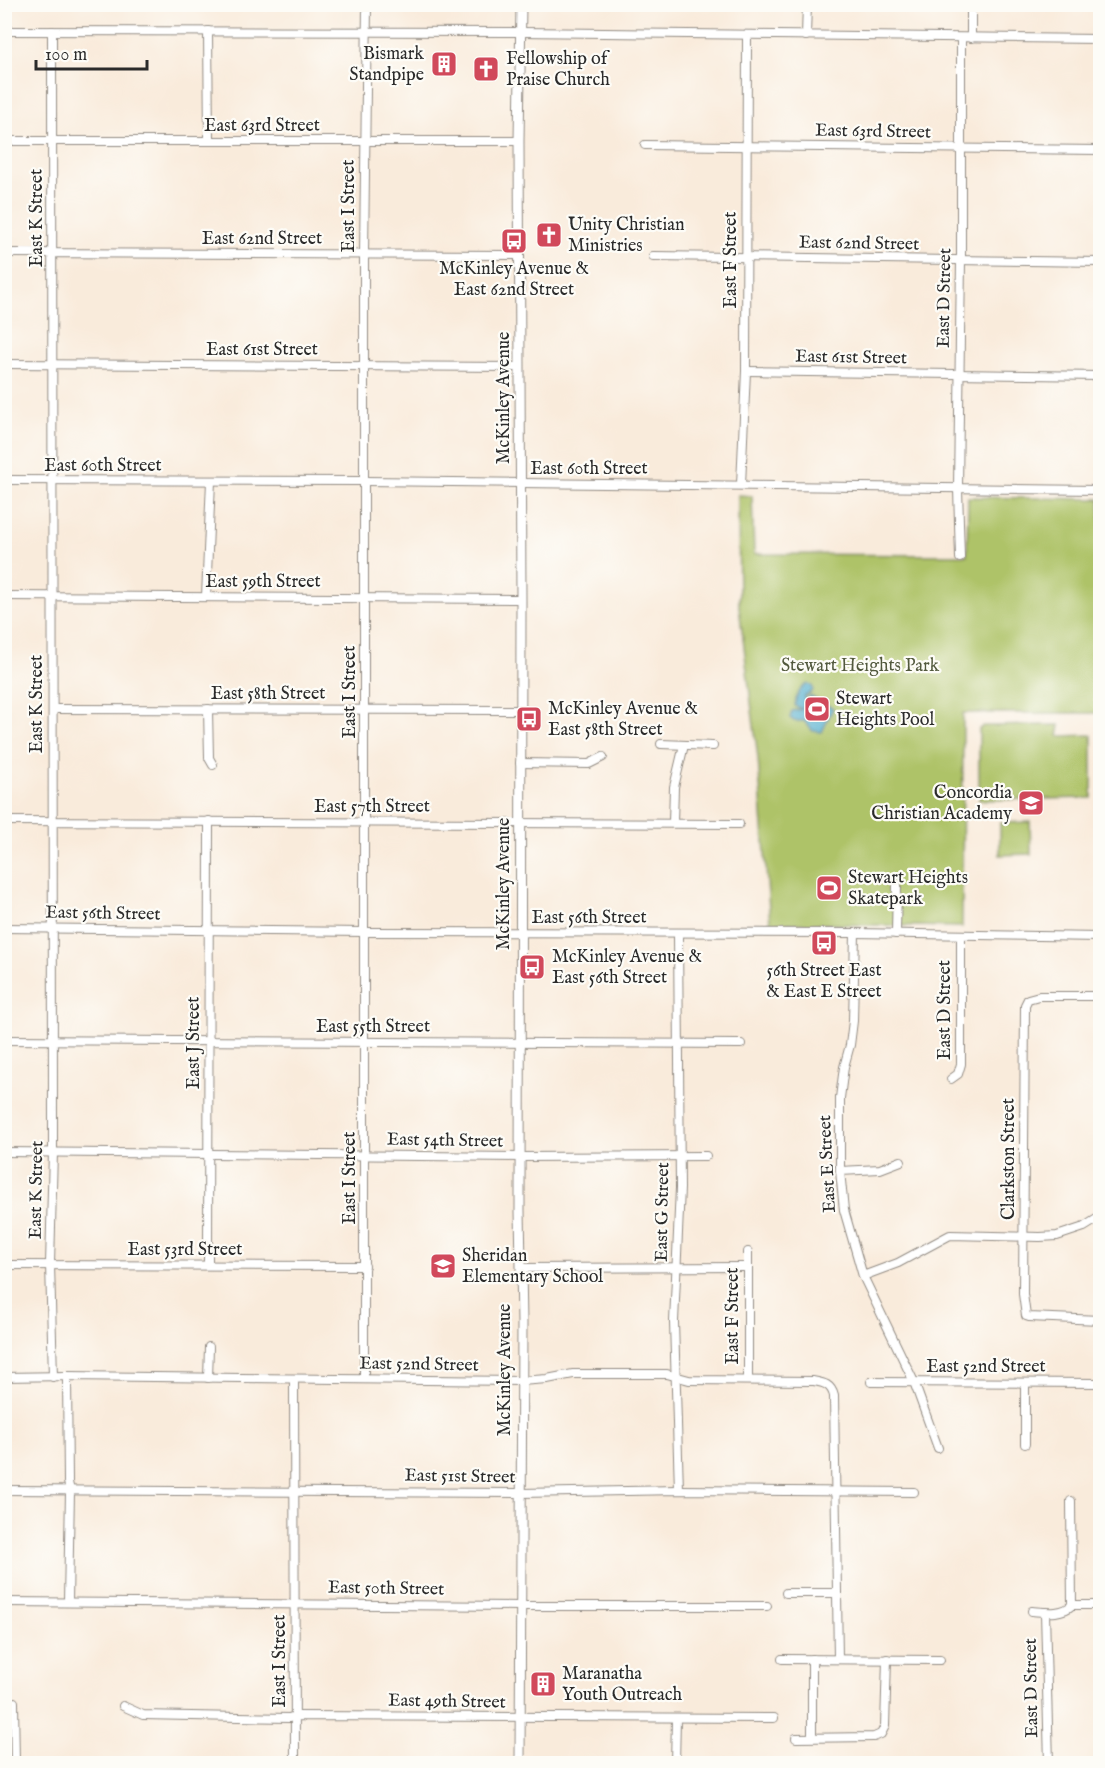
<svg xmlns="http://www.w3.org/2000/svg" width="1105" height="1768" font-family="'IM FELL English',serif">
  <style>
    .green { fill: #aec367; stroke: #6c7749; stroke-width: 1.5 }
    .water { fill: #50adce; stroke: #3e6c7c; stroke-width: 1.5 }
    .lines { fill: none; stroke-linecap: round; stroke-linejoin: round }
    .minor-casing { stroke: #928b83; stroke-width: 10 }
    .major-casing { stroke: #928b83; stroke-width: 11 }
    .minor { stroke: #fff; stroke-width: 8 }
    .major { stroke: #fff; stroke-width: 9 }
    .labels { text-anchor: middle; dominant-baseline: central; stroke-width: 4.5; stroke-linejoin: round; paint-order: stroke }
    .poi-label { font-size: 18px; fill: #2b2b2b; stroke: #fdfcf7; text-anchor: start }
    .street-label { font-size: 18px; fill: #2b2b2b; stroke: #fdfcf7 }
    .park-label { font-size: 18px; fill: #52593d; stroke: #fdfcf7 }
  </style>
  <rect width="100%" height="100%" fill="#fdfcf7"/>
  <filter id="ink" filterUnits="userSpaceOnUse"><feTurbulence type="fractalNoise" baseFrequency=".0167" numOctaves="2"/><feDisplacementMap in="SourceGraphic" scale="12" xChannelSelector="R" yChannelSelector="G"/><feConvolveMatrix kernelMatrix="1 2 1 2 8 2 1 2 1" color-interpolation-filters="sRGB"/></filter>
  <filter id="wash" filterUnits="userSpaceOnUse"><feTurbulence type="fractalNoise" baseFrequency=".008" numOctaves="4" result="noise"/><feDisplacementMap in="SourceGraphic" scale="24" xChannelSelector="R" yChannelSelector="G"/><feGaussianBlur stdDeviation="1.35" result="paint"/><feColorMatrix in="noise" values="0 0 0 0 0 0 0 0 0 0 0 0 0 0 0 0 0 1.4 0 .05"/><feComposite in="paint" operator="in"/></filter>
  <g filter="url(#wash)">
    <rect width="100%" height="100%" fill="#f9ebdb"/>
    <g class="green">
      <path d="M738 495 752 496 754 554 967 555 968 497 1100 499V713H963L962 927 770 923 758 758 739 607Z"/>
      <path d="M1060 725 1058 736 1092 735V798L979 800V729L983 726Z"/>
      <path d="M1030 822 1031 854 1000 855V823Z"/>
    </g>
    <path class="water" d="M808 684 812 686 813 689 812 692 805 696 804 706 810 696 833 708 822 732 813 731 804 721H794L790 718 792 711 802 709 795 706C795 698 800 687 808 684Z"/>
  </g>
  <g filter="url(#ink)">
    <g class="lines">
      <defs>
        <g id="minor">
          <path d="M4 31 521 32 1100 39"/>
          <path d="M52 31 53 1152 50 1264 53 1377"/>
          <path d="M208 31 209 141"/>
          <path d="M806 36 807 4"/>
          <path d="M971 38V4"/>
          <path d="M4 141H519"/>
          <path d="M645 145 1100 150"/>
          <path d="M4 253 520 255"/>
          <path d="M653 256 1100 262"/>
          <path d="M4 364 520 367"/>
          <path d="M746 371 1100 376"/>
          <path d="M4 480 365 481 1100 490"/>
          <path d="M741 485 746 371 747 35"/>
          <path d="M960 558 958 488 961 260V38"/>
          <path d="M4 596 521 599"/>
          <path d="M206 597 211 481"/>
          <path d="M53 709 520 710"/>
          <path d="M208 709 209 758 213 765"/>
          <path d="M661 744 713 746"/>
          <path d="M520 763 589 764 603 757"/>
          <path d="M4 821 739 824"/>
          <path d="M673 823 674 787 684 745"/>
          <path d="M4 928 365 932 855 933 1100 937"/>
          <path d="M678 933 680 1188 674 1322 679 1490"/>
          <path d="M855 933 853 1021 850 1045 844 1067 840 1098V1171L844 1210 863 1276 914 1382 938 1448"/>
          <path d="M896 934 897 885"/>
          <path d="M1100 996H1039L1028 999 1025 1005 1023 1294 1026 1316 1029 1317 1100 1320"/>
          <path d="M4 1040 741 1044"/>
          <path d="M951 1079 958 1074 961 1064V936"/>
          <path d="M4 1152 520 1157 706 1156"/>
          <path d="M840 1171 880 1169 901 1161"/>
          <path d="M748 1252V1380"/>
          <path d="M4 1265 365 1266"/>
          <path d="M208 1265 209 821"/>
          <path d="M522 1268 747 1267"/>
          <path d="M863 1276 898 1263 950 1235 1040 1237 1057 1236 1084 1227 1100 1217"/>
          <path d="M67 1376 68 1482 70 1491 68 1602"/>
          <path d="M4 1377 67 1376 521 1381 547 1379 573 1374H667L689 1380 813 1381C824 1383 831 1384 834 1396L838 1659"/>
          <path d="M208 1378 209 1347"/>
          <path d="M294 1379 295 1764"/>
          <path d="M364 1379V254L367 4"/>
          <path d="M871 1382 1100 1383"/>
          <path d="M1025 1444V1383"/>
          <path d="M4 1490 521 1493 679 1490 914 1492"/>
          <path d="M1071 1501 1072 1605"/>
          <path d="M786 1593H837"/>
          <path d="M4 1602 521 1606H767"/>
          <path d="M1032 1611C1045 1612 1062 1615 1072 1605H1100"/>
          <path d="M1045 1612 1049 1764"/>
          <path d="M782 1659 940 1660"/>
          <path d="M812 1659V1737"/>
          <path d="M14 1702 15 1764"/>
          <path d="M123 1706 143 1715 289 1718 295 1716 774 1718"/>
          <path d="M796 1738 874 1737 881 1734 885 1726 887 1659"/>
          <path d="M675 1764 676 1718"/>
        </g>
        <path id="major" d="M520 1764 522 1323 520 1210 521 599 519 141 521 4"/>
      </defs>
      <use href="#minor" class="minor-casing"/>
      <use href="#major" class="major-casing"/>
      <use href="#minor" class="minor"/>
      <use href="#major" class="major"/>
    </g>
  </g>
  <defs>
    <symbol id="building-square" viewBox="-11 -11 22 22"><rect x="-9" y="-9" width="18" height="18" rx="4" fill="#d1495b" stroke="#fdfcf7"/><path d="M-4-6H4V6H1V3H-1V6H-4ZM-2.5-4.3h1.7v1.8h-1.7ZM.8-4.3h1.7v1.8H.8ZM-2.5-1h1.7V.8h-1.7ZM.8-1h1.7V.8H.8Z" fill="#fff"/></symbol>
    <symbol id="church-square" viewBox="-11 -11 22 22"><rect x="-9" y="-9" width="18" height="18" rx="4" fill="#d1495b" stroke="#fdfcf7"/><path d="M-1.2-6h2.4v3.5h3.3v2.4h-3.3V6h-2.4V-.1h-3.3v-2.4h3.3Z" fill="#fff"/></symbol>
    <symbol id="bus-square" viewBox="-11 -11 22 22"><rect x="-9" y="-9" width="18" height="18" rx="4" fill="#d1495b" stroke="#fdfcf7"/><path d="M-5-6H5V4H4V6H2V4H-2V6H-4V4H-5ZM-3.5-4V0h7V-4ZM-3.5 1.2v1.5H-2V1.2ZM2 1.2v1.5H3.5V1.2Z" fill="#fff"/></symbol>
    <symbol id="stadium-square" viewBox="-11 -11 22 22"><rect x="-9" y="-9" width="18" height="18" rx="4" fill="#d1495b" stroke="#fdfcf7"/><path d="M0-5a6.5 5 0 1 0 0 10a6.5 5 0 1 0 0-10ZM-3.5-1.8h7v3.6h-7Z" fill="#fff"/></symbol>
    <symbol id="school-square" viewBox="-11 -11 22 22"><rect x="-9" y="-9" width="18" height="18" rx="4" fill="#d1495b" stroke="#fdfcf7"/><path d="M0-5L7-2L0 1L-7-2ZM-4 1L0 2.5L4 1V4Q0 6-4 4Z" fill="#fff"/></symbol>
  </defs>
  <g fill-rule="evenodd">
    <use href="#building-square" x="429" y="49" width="30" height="30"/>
    <use href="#church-square" x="471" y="54" width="30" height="30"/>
    <use href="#church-square" x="534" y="220" width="30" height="30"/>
    <use href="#bus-square" x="499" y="226" width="30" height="30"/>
    <use href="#stadium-square" x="802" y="694" width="30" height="30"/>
    <use href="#bus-square" x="514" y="704" width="30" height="30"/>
    <use href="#school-square" x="1016" y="788" width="30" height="30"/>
    <use href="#stadium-square" x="814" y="873" width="30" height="30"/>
    <use href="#bus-square" x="809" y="928" width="30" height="30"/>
    <use href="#bus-square" x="517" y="952" width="30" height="30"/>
    <use href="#school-square" x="428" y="1251" width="30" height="30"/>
    <use href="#building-square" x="528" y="1669" width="30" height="30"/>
  </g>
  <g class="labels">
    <g class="poi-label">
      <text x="424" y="54" text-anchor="end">Bismark<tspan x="424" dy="21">Standpipe</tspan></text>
      <text x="506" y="59">Fellowship of<tspan x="506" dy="21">Praise Church</tspan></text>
      <text x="568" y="225">Unity Christian<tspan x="568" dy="21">Ministries</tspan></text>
      <text x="514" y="269" text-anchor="middle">McKinley Avenue &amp;<tspan x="514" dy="21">East 62nd Street</tspan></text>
      <text x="836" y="699">Stewart<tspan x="836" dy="21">Heights Pool</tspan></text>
      <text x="548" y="709">McKinley Avenue &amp;<tspan x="548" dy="21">East 58th Street</tspan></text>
      <text x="1012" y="793" text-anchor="end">Concordia<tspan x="1012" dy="21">Christian Academy</tspan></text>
      <text x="848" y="878">Stewart Heights<tspan x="848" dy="21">Skatepark</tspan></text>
      <text x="552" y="957">McKinley Avenue &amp;<tspan x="552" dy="21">East 56th Street</tspan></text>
      <text x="824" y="971" text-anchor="middle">56th Street East<tspan x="824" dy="21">&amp; East E Street</tspan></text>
      <text x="462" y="1256">Sheridan<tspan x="462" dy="21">Elementary School</tspan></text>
      <text x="562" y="1674">Maranatha<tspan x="562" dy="21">Youth Outreach</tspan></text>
    </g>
    <g class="street-label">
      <text x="262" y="126">East 63rd Street</text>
      <text transform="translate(873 132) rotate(1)">East 63rd Street</text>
      <text transform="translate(349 206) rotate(-90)">East I Street</text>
      <text transform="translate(37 218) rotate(-90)">East K Street</text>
      <text x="262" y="239">East 62nd Street</text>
      <text transform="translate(859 244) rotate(1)">East 62nd Street</text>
      <text transform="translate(731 260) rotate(-90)">East F Street</text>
      <text transform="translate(945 298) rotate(-89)">East D Street</text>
      <text x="262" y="350">East 61st Street</text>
      <text transform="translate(851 358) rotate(1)">East 61st Street</text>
      <text transform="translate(504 398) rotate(-90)">McKinley Avenue</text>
      <text x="103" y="466">East 60th Street</text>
      <text x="589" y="469">East 60th Street</text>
      <text x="263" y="582">East 59th Street</text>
      <text transform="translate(350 692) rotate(-90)">East I Street</text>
      <text x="268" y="694">East 58th Street</text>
      <text transform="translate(37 704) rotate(-90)">East K Street</text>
      <text x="372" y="807">East 57th Street</text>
      <text transform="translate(504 884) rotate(-90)">McKinley Avenue</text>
      <text transform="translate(103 914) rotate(1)">East 56th Street</text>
      <text x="589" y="918">East 56th Street</text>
      <text transform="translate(945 1010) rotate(-90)">East D Street</text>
      <text x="373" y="1027">East 55th Street</text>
      <text transform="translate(194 1043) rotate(-90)">East J Street</text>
      <text transform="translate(445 1141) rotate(1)">East 54th Street</text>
      <text transform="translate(1009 1159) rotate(-90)">Clarkston Street</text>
      <text transform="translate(828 1164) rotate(-93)">East E Street</text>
      <text transform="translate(350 1178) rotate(-90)">East I Street</text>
      <text transform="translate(37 1190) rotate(-89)">East K Street</text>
      <text transform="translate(663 1212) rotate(-89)">East G Street</text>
      <text x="185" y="1250">East 53rd Street</text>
      <text transform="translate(733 1316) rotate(-90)">East F Street</text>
      <text transform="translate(419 1365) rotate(1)">East 52nd Street</text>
      <text x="986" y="1367">East 52nd Street</text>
      <text transform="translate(505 1370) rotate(-90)">McKinley Avenue</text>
      <text transform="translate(460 1477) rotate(1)">East 51st Street</text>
      <text transform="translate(386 1589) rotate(1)">East 50th Street</text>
      <text transform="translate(280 1661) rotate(-90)">East I Street</text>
      <text transform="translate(1032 1688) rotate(-91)">East D Street</text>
      <text transform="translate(447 1702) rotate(1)">East 49th Street</text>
    </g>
    <g class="park-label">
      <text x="860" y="666">Stewart Heights Park</text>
    </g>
  </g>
  <rect width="1105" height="1768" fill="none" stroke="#fdfcf7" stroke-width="24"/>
  <path d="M36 60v9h111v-9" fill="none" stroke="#2b2b2b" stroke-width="3"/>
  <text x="45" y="60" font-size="18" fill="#2b2b2b" stroke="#fdfcf7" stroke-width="4.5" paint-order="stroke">100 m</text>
</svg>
